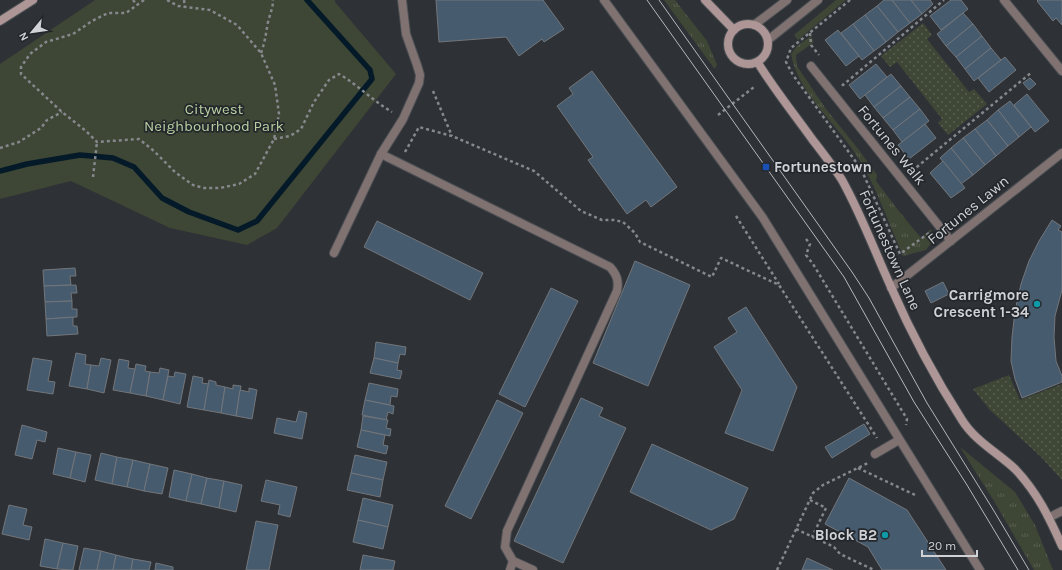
<svg xmlns="http://www.w3.org/2000/svg" width="1062" height="570" font-family="Karla,sans-serif">
  <style>
    .grass { fill: url(#grass-tufts) }
    .park { fill: #3e4635 }
    .garden { fill: url(#garden-dots) }
    .lines { fill: none; stroke-linecap: round; stroke-linejoin: round }
    .stream { stroke: #041a29; stroke-width: 5.5 }
    .building { fill: #475b6f; stroke: #72767b }
    .street-casing { stroke: #4b4f53; stroke-width: 10 }
    .secondary-casing { stroke: #4b4f53; stroke-width: 10 }
    .path { stroke: #85888c; stroke-width: 2.5; stroke-dasharray: 3 3; stroke-linecap: butt }
    .street { stroke: #817272; stroke-width: 8 }
    .secondary { stroke: #ae9696; stroke-width: 8 }
    .tram { stroke: #b5b7bb; stroke-width: 1 }
    .transit-dot { fill: #1a4fb4; stroke: #24282c; stroke-width: 1.5 }
    .culture-dot { fill: #0f9aa8; stroke: #24282c; stroke-width: 1.5 }
    .labels { text-anchor: middle; dominant-baseline: central; stroke-width: 3.5; stroke-linejoin: round; paint-order: stroke }
    .park-label { font-size: 15px; fill: #b8d0a0; stroke: #24282c }
    .street-label { font-size: 15px; fill: #d0d2d5; stroke: #24282c }
    .poi-label { font-size: 15px; font-weight: bold; fill: #d0d2d5; stroke: #24282c; text-anchor: end }
  </style>
  <defs>
    <pattern id="grass-tufts" width="24" height="20" patternUnits="userSpaceOnUse"><rect width="24" height="20" fill="#3e4635"/><path d="M3 7l-1-3M5 7V3M7 7l1-3M15 17l-1-3M17 17v-4M19 17l1-3" fill="none" stroke="#596051"/></pattern>
    <pattern id="garden-dots" width="8" height="8" patternUnits="userSpaceOnUse"><rect width="8" height="8" fill="#3e4635"/><path d="M2 2h.1M6 6h.1" fill="none" stroke="#596051" stroke-width="1.8" stroke-linecap="round"/></pattern>
  </defs>
  <rect width="100%" height="100%" fill="#2e3236"/>
  <g class="grass">
    <path d="M664 0H675L707 41 717 65 715 68H714Z"/>
    <path d="M836 0H846L798 40 794 35Z"/>
    <path d="M811 36 814 42 796 55 797 66 826 109 859 150 877 175 876 181 898 210 921 238 931 229 934 239 926 250 903 256C888 222 876 184 855 153 834 121 798 93 791 54L797 46Z"/>
    <path d="M960 447 1015 492 1035 525 1053 570H1034L994 501Z"/>
  </g>
  <path class="park" d="M95 0H335V2L396 74 277 228 247 245 170 228 71 181 0 199V64Z"/>
  <g class="garden">
    <path d="M923 23 932 35 927 39 969 92 974 89 987 104 948 135 938 123 942 119 897 62 890 67 881 56Z"/>
    <path d="M1009 375 1020 400 1062 384V480L1041 457 990 410 973 389Z"/>
  </g>
  <g class="lines">
    <path class="stream" d="M0 171 27 164 80 155 113 158 134 167 162 198 189 212 238 230 257 221 372 79 370 70 307 0"/>
  </g>
  <g class="building">
    <path d="M436 0H543L564 29 544 42 542 39 519 56 506 37 439 42Z"/>
    <path d="M884 0H892L910 23 898 32 877 6Z"/>
    <path d="M892 0H911L922 14 910 23Z"/>
    <path d="M911 0H930L933 4 922 14Z"/>
    <path d="M951 0H961L968 9 941 30 930 16Z"/>
    <path d="M1038 0H1062V25L1056 18 1053 21 1037 1Z"/>
    <path d="M877 6 898 32 886 42 865 15Z"/>
    <path d="M963 13 973 24 946 46 937 34Z"/>
    <path d="M865 15 886 42 874 51 853 24Z"/>
    <path d="M853 24 874 51 862 60 841 33Z"/>
    <path d="M973 24 982 36 956 57 946 46Z"/>
    <path d="M838 30 859 56 846 66 825 40Z"/>
    <path d="M982 36 991 48 965 69 956 57Z"/>
    <path d="M991 48 1001 60 974 81 965 69Z"/>
    <path d="M1005 57 1016 70 989 92 978 78Z"/>
    <path d="M876 64 887 77 860 99 849 85Z"/>
    <path d="M592 71 677 187 651 207 646 200 627 214 588 160 593 157 557 106 573 94 569 88Z"/>
    <path d="M891 74 901 86 874 107 865 95Z"/>
    <path d="M1030 78 1036 84 1029 90 1023 83Z"/>
    <path d="M901 86 910 97 883 118 874 107Z"/>
    <path d="M1027 94 1049 121 1035 132 1014 105Z"/>
    <path d="M910 97 920 109 893 130 883 118Z"/>
    <path d="M1010 101 1031 127 1019 137 998 110Z"/>
    <path d="M920 109 929 121 902 142 893 130Z"/>
    <path d="M998 110 1019 137 1008 146 987 120Z"/>
    <path d="M987 120 1008 146 996 156 975 129Z"/>
    <path d="M925 124 936 138 909 159 898 145Z"/>
    <path d="M975 129 996 156 985 165 963 138Z"/>
    <path d="M963 138 985 165 973 175 951 148Z"/>
    <path d="M951 148 973 175 961 184 940 158Z"/>
    <path d="M943 161 965 188 951 198 930 173Z"/>
    <path d="M1052 220 1061 226 1058 230 1062 232V290L1055 316 1054 337 1056 361 1062 376V382L1022 398 1015 379 1011 361 1012 337 1015 311 1021 284 1029 261 1039 241Z"/>
    <path d="M377 221 483 273 470 300 364 247Z"/>
    <path d="M635 261 690 285 648 386 593 363Z"/>
    <path d="M75 268 76 276H70L71 285 44 286 43 270Z"/>
    <path d="M943 282 949 294 931 303 925 291Z"/>
    <path d="M76 285 77 293H71L72 301 45 302 44 286Z"/>
    <path d="M551 288 578 301 525 407 499 394Z"/>
    <path d="M72 301V309H77V317L46 319 45 302Z"/>
    <path d="M746 307 797 387 773 451 725 433 742 390 714 347 737 332 728 318Z"/>
    <path d="M73 317V326H77L78 334 47 336 46 319Z"/>
    <path d="M376 342 406 347 405 355 400 354 398 363 374 358Z"/>
    <path d="M76 353 86 355 85 364 91 365 87 389 69 386Z"/>
    <path d="M33 358 52 361 48 381 55 382 53 394 27 390Z"/>
    <path d="M101 358 111 360 104 393 87 389 91 365 99 366Z"/>
    <path d="M374 358 398 363 397 370 402 371 400 379 370 373Z"/>
    <path d="M119 359 129 361 128 368 135 369 130 393 113 390Z"/>
    <path d="M136 364 146 366 145 371 150 372 146 396 130 393Z"/>
    <path d="M160 368 169 370 163 400 146 396 150 372 159 373Z"/>
    <path d="M175 372 186 374 180 404 163 400 168 376 174 377Z"/>
    <path d="M193 376 203 378 202 383 209 384 204 410 187 407Z"/>
    <path d="M209 380 216 382V385L225 387 221 413 204 410Z"/>
    <path d="M369 383 398 389 397 397 391 396 390 405 365 400Z"/>
    <path d="M233 385 241 386 236 416 221 413 225 387 233 389Z"/>
    <path d="M249 388 257 390 252 419 236 416 240 390 249 392Z"/>
    <path d="M581 398 603 408 599 416 626 428 563 563 514 541Z"/>
    <path d="M365 400 394 406 393 414 388 412 386 420 362 415Z"/>
    <path d="M497 400 523 413 471 519 445 506Z"/>
    <path d="M299 411 307 413 302 439 274 433 277 418 296 422Z"/>
    <path d="M363 416 388 420 386 428 391 429 390 436 361 430Z"/>
    <path d="M864 424 870 434 832 458 825 447Z"/>
    <path d="M22 425 47 432 45 442 37 440 32 459 15 455Z"/>
    <path d="M361 430 385 435 383 445 388 446 386 454 357 447Z"/>
    <path d="M652 444 748 488 734 519 711 530 630 492Z"/>
    <path d="M58 448 76 452 70 478 53 474Z"/>
    <path d="M76 452 91 455 85 482 70 478Z"/>
    <path d="M101 453 117 457 112 484 95 480Z"/>
    <path d="M355 455 387 462 383 480 351 473Z"/>
    <path d="M117 457 133 460 127 487 112 484Z"/>
    <path d="M133 460 150 464 144 491 127 487Z"/>
    <path d="M150 464 168 468 162 494 144 491Z"/>
    <path d="M174 470 192 474 186 501 169 497Z"/>
    <path d="M351 473 383 480 380 497 347 490Z"/>
    <path d="M192 474 207 478 201 504 186 501Z"/>
    <path d="M207 478 224 481 219 508 201 504Z"/>
    <path d="M849 478 907 510 946 570H882L868 547 825 524Z"/>
    <path d="M266 480 297 487 290 517 278 514 280 505 261 501Z"/>
    <path d="M224 481 242 485 236 512 219 508Z"/>
    <path d="M363 498 393 505 388 527 358 520Z"/>
    <path d="M9 505 27 509 23 525 32 527 29 540 2 534Z"/>
    <path d="M358 520 388 527 383 549 353 542Z"/>
    <path d="M256 521 278 525 269 570H246Z"/>
    <path d="M45 539 63 543 57 569 40 566Z"/>
    <path d="M63 543 78 546 73 570 57 569Z"/>
    <path d="M84 548 101 551 97 570H79Z"/>
    <path d="M101 551 116 555 113 570H97Z"/>
    <path d="M116 555 133 559 131 570H113Z"/>
    <path d="M363 555 395 561 393 570H360Z"/>
    <path d="M807 558 833 570H802Z"/>
    <path d="M133 559 151 562 149 570H131Z"/>
    <path d="M156 563 173 567V570H155Z"/>
  </g>
  <g class="lines">
    <defs>
      <g id="street">
        <path d="M604 0 763 218 980 570"/>
        <path d="M1004 0 1062 71"/>
        <path d="M754 25 787 0"/>
        <path d="M768 40 818 0"/>
        <path d="M811 66 951 241"/>
        <path d="M381 154 610 267C617 275 619 281 617 291L507 531 505 547 513 561"/>
        <path d="M334 253 381 154 403 119 419 83 420 75 417 65 406 34 402 0"/>
        <path d="M891 288 1062 153"/>
        <path d="M875 454 899 440"/>
        <path d="M1050 517 1062 511"/>
        <path d="M513 561 533 570"/>
        <path d="M510 570 513 561"/>
      </g>
      <g id="secondary">
        <path d="M705 0 734 30"/>
        <path d="M0 21 33 0"/>
        <circle cx="748" cy="44" r="20"/>
        <path d="M758 63C774 89 794 114 812 139 822 152 833 166 842 180 861 214 875 252 891 287 911 333 935 378 962 420 975 441 998 453 1015 469 1037 492 1049 517 1062 546"/>
      </g>
    </defs>
    <use href="#street" class="street-casing"/>
    <use href="#secondary" class="secondary-casing"/>
    <g class="path">
      <path d="M133 0 137 5"/>
      <path d="M144 0 126 13H108L92 21 73 34 46 42 30 54 21 67V74L62 112 86 131 97 142 139 139 154 151 175 172 193 185 204 188H220L239 184 255 174 274 139 279 114 275 85 261 53 237 25 210 10 178 6 167 0"/>
      <path d="M184 0 185 7"/>
      <path d="M850 0 791 48 786 62 793 75 861 169 900 254 929 233"/>
      <path d="M810 33 811 45 819 55"/>
      <path d="M261 53C265 42 266 33 268 22 270 14 273 8 273 0"/>
      <path d="M842 84 843 85 944 0"/>
      <path d="M433 91 452 136"/>
      <path d="M718 115 754 87"/>
      <path d="M274 139 290 136 301 129 314 102 329 80 339 74C358 85 373 101 392 112"/>
      <path d="M0 148 19 142 41 128 47 120 62 112"/>
      <path d="M405 152 419 127 452 136 534 171 581 211 602 220H614L623 222 635 233 640 242 712 277 721 258 779 285 877 438"/>
      <path d="M912 171 1032 72"/>
      <path d="M93 177 97 142"/>
      <path d="M736 216 779 284"/>
      <path d="M806 239 810 244 806 255 813 264 907 419 906 425"/>
      <path d="M858 468 915 495"/>
      <path d="M810 500 826 508 812 537"/>
      <path d="M796 529 834 547 840 554 874 570"/>
      <path d="M777 570 813 493 823 485 868 463"/>
    </g>
    <use href="#street" class="street"/>
    <use href="#secondary" class="secondary"/>
    <g class="tram">
      <path d="M647 0 844 277 914 402 967 485 1018 570"/>
      <path d="M659 0 852 272 869 298 927 403 994 511 1029 570"/>
    </g>
  </g>
  <rect class="transit-dot" x="762" y="163" width="8" height="8" rx="2"/>
  <g class="culture-dot">
    <circle cx="1037" cy="304" r="4"/>
    <circle cx="885" cy="535" r="4"/>
  </g>
  <g class="labels">
    <g class="park-label">
      <text x="214" y="109">Citywest<tspan x="214" dy="17">Neighbourhood Park</tspan></text>
    </g>
    <g class="street-label">
      <text transform="translate(892 145) rotate(51)">Fortunes Walk</text>
      <text transform="translate(968 210) rotate(-39)">Fortunes Lawn</text>
      <text transform="translate(890 250) rotate(66)">Fortunestown Lane</text>
    </g>
    <g class="poi-label">
      <text x="774" y="167" text-anchor="start">Fortunestown</text>
      <text x="1029" y="295">Carrigmore<tspan x="1029" dy="17">Crescent 1-34</tspan></text>
      <text x="877" y="535">Block B2</text>
    </g>
  </g>
  <g transform="translate(32 32) rotate(241)" stroke="#24282c" stroke-width="3" paint-order="stroke">
  <path d="M0-3L7 15L0 10L-7 15Z" fill="#d0d2d5"/>
  <text y="-6" font-size="11" font-weight="bold" text-anchor="middle" fill="#d0d2d5">N</text>
  </g>
  <path d="M922 550v6h55v-6" fill="none" stroke="#d0d2d5" stroke-width="2"/>
  <text x="928" y="550" font-size="12" fill="#d0d2d5" stroke="#24282c" stroke-width="3" paint-order="stroke">20 m</text>
</svg>
